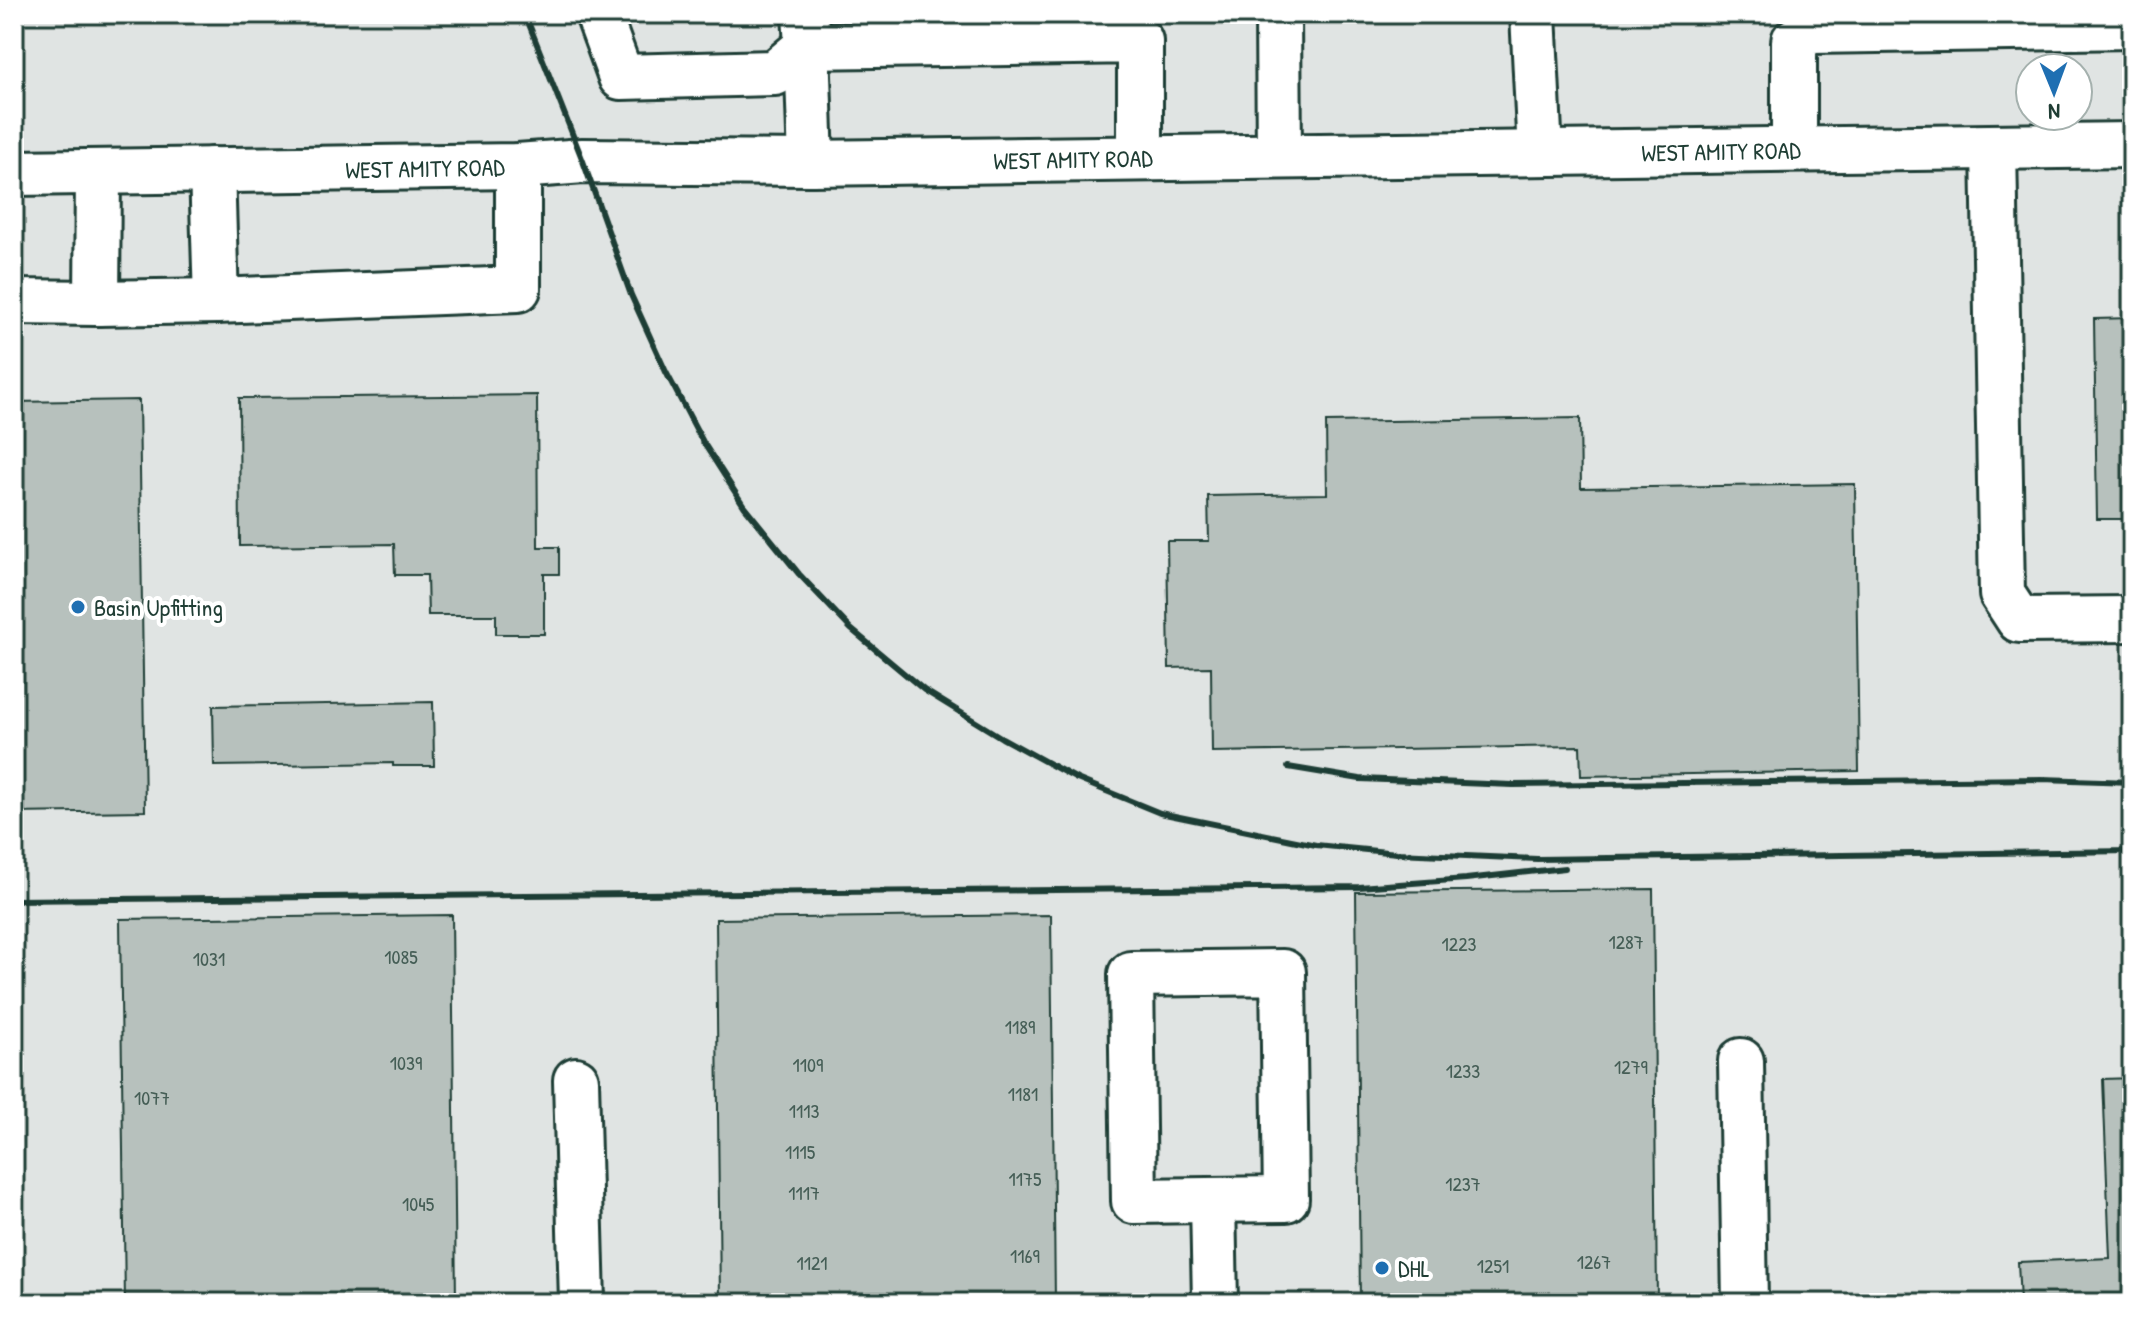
<svg xmlns="http://www.w3.org/2000/svg" width="2146" height="1317" font-family="'Patrick Hand',sans-serif">
  <style>
    .built { fill: #e0e4e3; fill-rule: evenodd }
    .building { fill: #b7c1bd; stroke: #1f3d34; stroke-width: 2 }
    .lines { fill: none; stroke-linecap: round; stroke-linejoin: round }
    .minor-casing { stroke: #1f3d34; stroke-width: 50 }
    .minor { stroke: #fff; stroke-width: 44 }
    .rail { stroke: #1f3d34; stroke-width: 6 }
    .poi-dot { fill: #1f6fb2; stroke: #fff; stroke-width: 3 }
    .labels { text-anchor: middle; dominant-baseline: central; stroke-width: 8; stroke-linejoin: round; paint-order: stroke }
    .number-label { font-size: 20px; fill: #455e56 }
    .street-label { font-size: 24px; fill: #1f3d34; stroke: #fff }
    .poi-label { font-size: 24px; fill: #1f3d34; stroke: #fff; text-anchor: start }
  </style>
  <rect width="100%" height="100%" fill="#f2f3f3"/>
  <filter id="ink" filterUnits="userSpaceOnUse"><feTurbulence type="fractalNoise" baseFrequency=".0125" numOctaves="2"/><feDisplacementMap in="SourceGraphic" scale="16" xChannelSelector="R" yChannelSelector="G"/><feConvolveMatrix kernelMatrix="1 2 1 2 8 2 1 2 1" color-interpolation-filters="sRGB"/></filter>
  <g filter="url(#ink)">
    <path class="built" d="M14 14H2132V1303H14ZM2030 68H2078V116H2030Z"/>
    <g class="building">
      <path d="M2132 318V519H2097L2094 319Z"/>
      <path d="M537 395 538 547H559V574H544V634H496V615H428L427 575H395L394 544 240 546 239 398Z"/>
      <path d="M139 400 145 811 14 813V402Z"/>
      <path d="M1580 418 1581 488 1855 484 1859 771 1581 776 1580 746 1212 752 1211 667 1169 668 1167 541H1209L1208 496 1327 494 1326 422Z"/>
      <path d="M433 702 434 766H393V763L214 766 213 706Z"/>
      <path d="M1653 889 1657 1303H1360L1356 892Z"/>
      <path d="M452 915 456 1303H125L120 919Z"/>
      <path d="M1051 915 1055 1303H720L716 919Z"/>
      <path d="M2132 1078V1303H2020L2018 1262 2110 1258 2103 1079Z"/>
    </g>
    <g class="lines">
      <defs>
        <g id="minor">
          <path d="M598 14 621 77 775 73 807 46"/>
          <path d="M805 14 807 46 1140 41V158"/>
          <path d="M1278 14 1279 156"/>
          <path d="M1533 14 1540 153"/>
          <path d="M807 46 811 163"/>
          <path d="M1994 147 2002 594 2019 620 2132 619"/>
          <path d="M1794 149V41L1811 31 2132 26"/>
          <path d="M212 170 216 301 518 289V166"/>
          <path d="M14 173 518 166 583 161 811 163 2132 145"/>
          <path d="M14 302 97 303 98 172"/>
          <path d="M97 303 216 301"/>
          <path d="M1283 972 1286 1199 1134 1201 1131 974Z"/>
          <path d="M1741 1061 1745 1303"/>
          <path d="M576 1080 582 1303"/>
          <path d="M1213 1201 1215 1303"/>
        </g>
      </defs>
      <use href="#minor" class="minor-casing"/>
      <use href="#minor" class="minor"/>
      <g class="rail">
        <path d="M525 14 583 161 631 295 666 372 703 442 744 506 799 574 851 629 924 690 1002 738 1077 779 1160 813 1316 845 1397 853 1537 859 2132 851"/>
        <path d="M1288 767 1360 779 1513 785 2042 779 2132 782"/>
        <path d="M14 900 1359 887 1466 879 1565 868"/>
      </g>
    </g>
  </g>
  <g class="poi-dot">
    <circle cx="78" cy="607" r="8"/>
    <circle cx="1382" cy="1268" r="8"/>
  </g>
  <g class="labels">
    <g class="number-label">
      <text x="1626" y="941">1287</text>
      <text x="1459" y="943">1223</text>
      <text x="401" y="956">1085</text>
      <text x="209" y="958">1031</text>
      <text x="1020" y="1026">1189</text>
      <text x="406" y="1062">1039</text>
      <text x="808" y="1064">1109</text>
      <text x="1631" y="1066">1279</text>
      <text x="1463" y="1070">1233</text>
      <text x="1023" y="1093">1181</text>
      <text x="152" y="1097">1077</text>
      <text x="804" y="1110">1113</text>
      <text x="800" y="1151">1115</text>
      <text x="1025" y="1178">1175</text>
      <text x="1463" y="1183">1237</text>
      <text x="804" y="1192">1117</text>
      <text x="418" y="1203">1045</text>
      <text x="1025" y="1255">1169</text>
      <text x="1594" y="1261">1267</text>
      <text x="812" y="1262">1121</text>
      <text x="1493" y="1265">1251</text>
    </g>
    <g class="street-label">
      <text transform="translate(1721 151) rotate(-1)">WEST AMITY ROAD</text>
      <text transform="translate(1073 159) rotate(-1)">WEST AMITY ROAD</text>
      <text transform="translate(425 168) rotate(-1)">WEST AMITY ROAD</text>
    </g>
    <g class="poi-label">
      <text x="94" y="607">Basin Upfitting</text>
      <text x="1398" y="1268">DHL</text>
    </g>
  </g>
  <rect width="2146" height="1317" fill="none" stroke="#fff" stroke-width="48"/>
  <rect x="24" y="24" width="2098" height="1269" fill="none" stroke="#1f3d34" stroke-width="3" filter="url(#ink)"/>
  <g transform="translate(2054 92) rotate(179)"><circle r="38" fill="#ffffff" stroke="#a5b1ae" stroke-width="2"/>
  <path d="M0-6L14 30L0 20L-14 30Z" fill="#1f6fb2"/>
  <text y="-12" font-size="22" font-weight="bold" text-anchor="middle" fill="#1f3d34">N</text>
  </g>
</svg>
